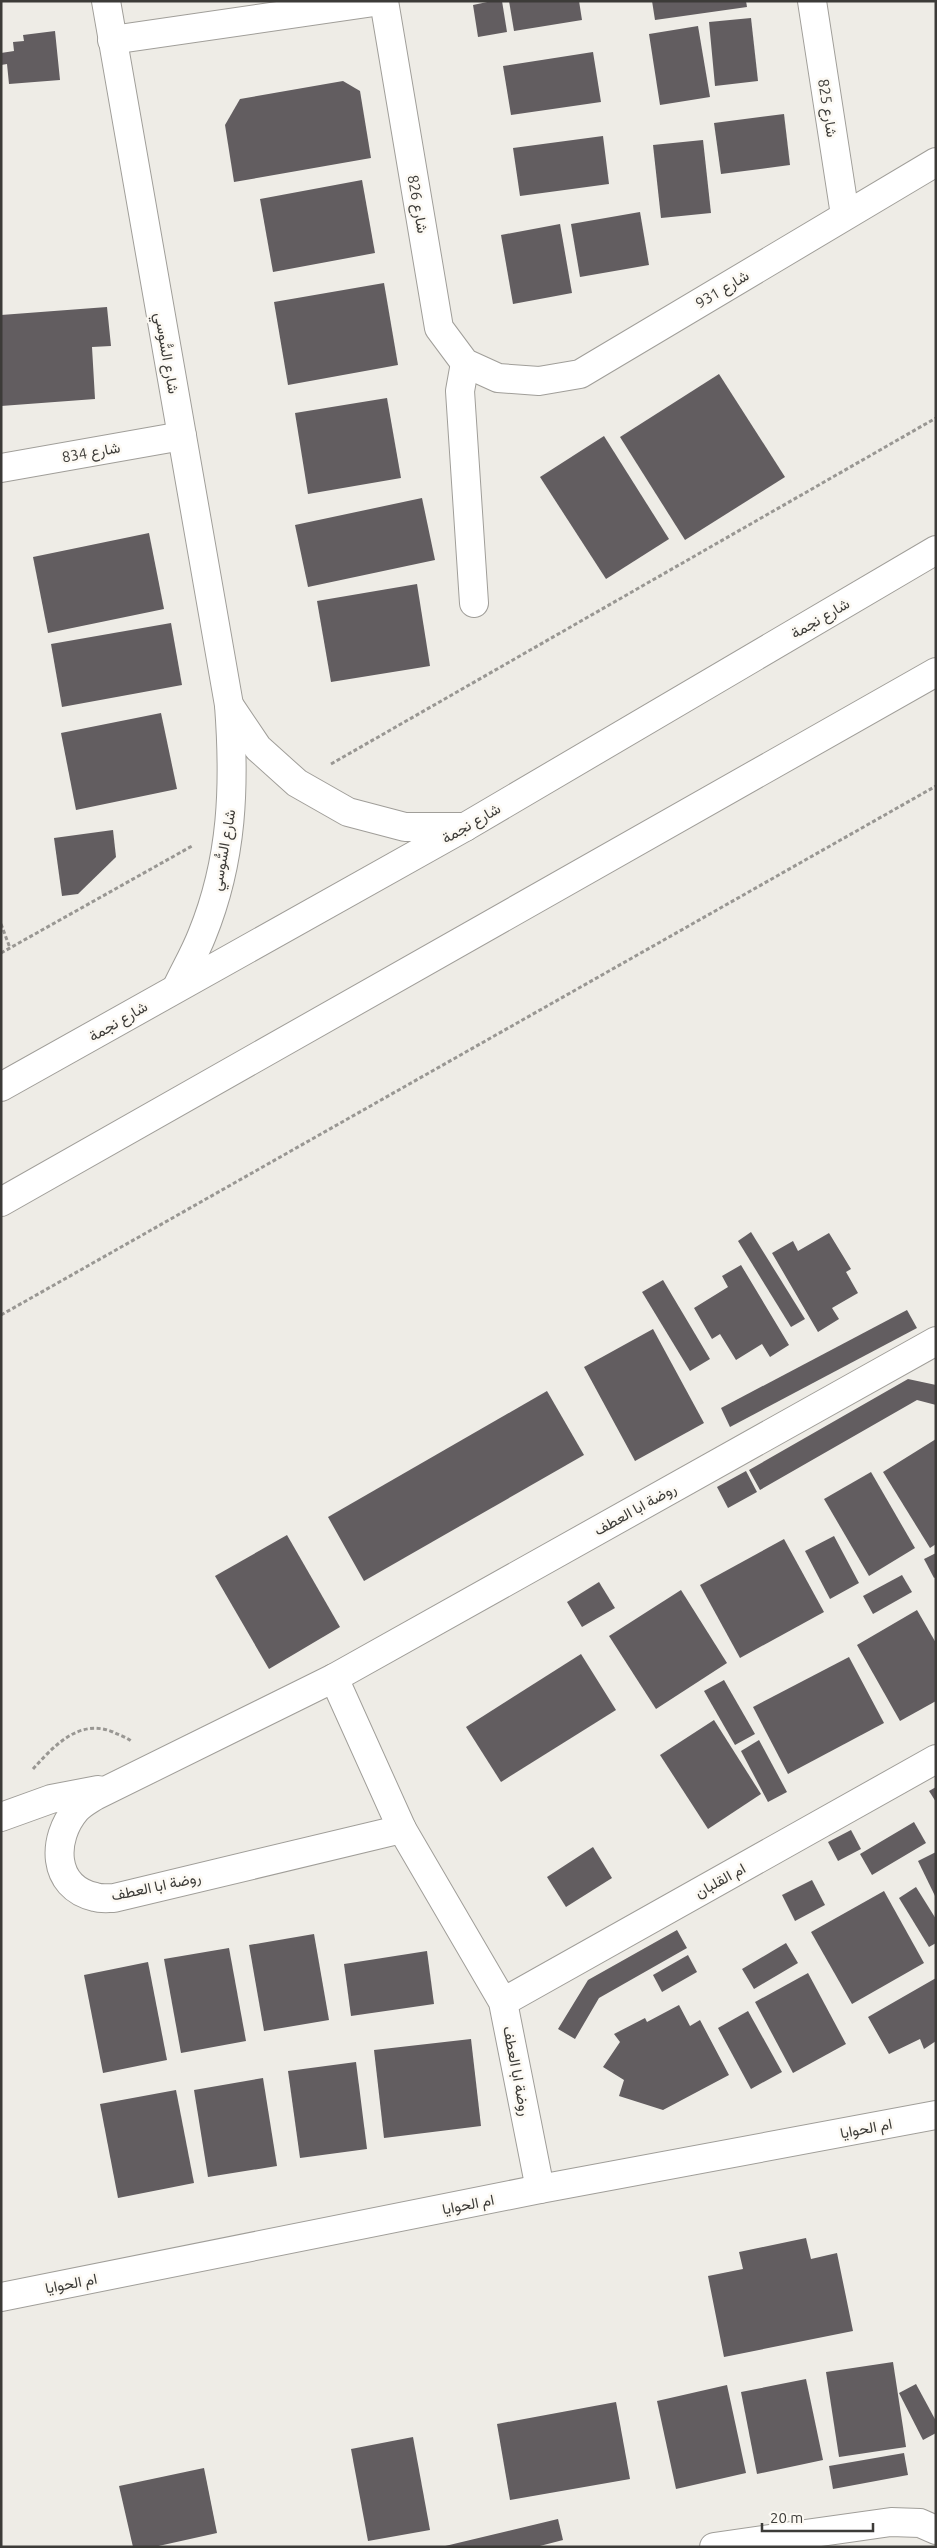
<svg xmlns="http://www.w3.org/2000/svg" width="937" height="2548" font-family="Ubuntu,Vazirmatn,sans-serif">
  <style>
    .building { fill: #625d60 }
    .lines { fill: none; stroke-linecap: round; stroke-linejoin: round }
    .minor-casing { stroke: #a09e99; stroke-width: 30 }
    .major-casing { stroke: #a09e99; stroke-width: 30 }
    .path { stroke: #999793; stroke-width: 3; stroke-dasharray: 4 2.5; stroke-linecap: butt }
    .minor { stroke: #fff; stroke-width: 28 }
    .major { stroke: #fff; stroke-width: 28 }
    .labels { text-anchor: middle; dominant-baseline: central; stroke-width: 5; stroke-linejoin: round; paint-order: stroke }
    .street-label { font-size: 15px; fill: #3c3b38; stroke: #fcf9f3 }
  </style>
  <rect width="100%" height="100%" fill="#eeece6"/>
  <g class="building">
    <path d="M492 1H502L507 32 478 37 473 5Z"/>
    <path d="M509 1H579L582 20 514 31Z"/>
    <path d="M652 1H746L747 7 655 20Z"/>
    <path d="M751 18 758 81 715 86 709 22Z"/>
    <path d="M698 26 710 97 660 105 649 34Z"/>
    <path d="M55 31 60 80 9 84 7 64 1 65V53L14 51 13 42 24 41 23 35Z"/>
    <path d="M593 52 601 102 511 115 503 66Z"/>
    <path d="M343 81 360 91 371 158 234 182 225 125 240 99Z"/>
    <path d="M784 114 790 165 721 174 714 123Z"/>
    <path d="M603 136 609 184 520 196 513 148Z"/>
    <path d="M703 140 711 213 661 218 653 145Z"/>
    <path d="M362 180 375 253 273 272 260 199Z"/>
    <path d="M640 212 649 265 580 277 571 224Z"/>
    <path d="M560 224 572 293 513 304 501 235Z"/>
    <path d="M384 283 398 365 288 385 274 302Z"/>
    <path d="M107 307 111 346 92 347 95 399 1 406V315Z"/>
    <path d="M719 374 785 477 685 540 620 437Z"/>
    <path d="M387 398 401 478 308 494 295 413Z"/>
    <path d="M604 436 669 539 606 579 540 477Z"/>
    <path d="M422 498 435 560 308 587 295 525Z"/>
    <path d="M149 533 164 609 48 633 33 557Z"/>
    <path d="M417 584 430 666 331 682 317 601Z"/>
    <path d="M171 623 182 685 62 707 51 644Z"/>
    <path d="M161 713 177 789 76 810 61 733Z"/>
    <path d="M113 830 116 857 78 894 62 896 54 838Z"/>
    <path d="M751 1232 805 1319 791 1327 738 1241Z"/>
    <path d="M829 1233 851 1269 846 1272 858 1293 832 1308 839 1319 818 1332 772 1253 793 1241 798 1251Z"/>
    <path d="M741 1265 789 1345 770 1357 762 1344 736 1360 720 1334 712 1339 694 1308 728 1287 722 1276Z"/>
    <path d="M663 1280 710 1359 690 1371 642 1292Z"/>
    <path d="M907 1310 917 1328 730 1427 721 1408Z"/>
    <path d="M653 1329 704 1423 635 1461 584 1367Z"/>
    <path d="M908 1379 936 1385V1405L917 1400 760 1490 749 1470Z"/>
    <path d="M547 1391 584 1455 364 1581 328 1517Z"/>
    <path d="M936 1439V1544L930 1548 883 1472Z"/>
    <path d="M746 1471 757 1492 728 1508 717 1487Z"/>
    <path d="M871 1472 915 1548 869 1576 824 1499Z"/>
    <path d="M287 1535 340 1627 269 1669 215 1576Z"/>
    <path d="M834 1536 859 1583 830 1599 805 1551Z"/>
    <path d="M784 1539 824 1612 740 1658 700 1585Z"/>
    <path d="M936 1553V1577L934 1578 924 1559Z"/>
    <path d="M902 1575 912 1592 873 1614 863 1596Z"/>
    <path d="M599 1582 615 1608 582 1627 567 1602Z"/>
    <path d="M681 1590 727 1663 656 1709 609 1636Z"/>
    <path d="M917 1610 936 1643V1701L900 1721 857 1645Z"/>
    <path d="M581 1654 616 1710 501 1782 466 1727Z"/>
    <path d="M849 1657 884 1723 788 1774 753 1707Z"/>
    <path d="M724 1680 755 1734 735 1745 704 1691Z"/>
    <path d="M714 1720 761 1794 708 1829 660 1755Z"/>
    <path d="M759 1740 787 1792 768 1802 741 1751Z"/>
    <path d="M936 1787V1802L929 1791Z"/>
    <path d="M914 1822 926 1843 872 1875 860 1854Z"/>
    <path d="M851 1830 861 1849 838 1861 828 1842Z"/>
    <path d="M593 1847 612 1878 566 1907 547 1877Z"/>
    <path d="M936 1852V1898L918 1861Z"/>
    <path d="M812 1880 825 1905 795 1921 782 1895Z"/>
    <path d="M916 1887 936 1919V1943L929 1947 899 1898Z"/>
    <path d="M884 1891 924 1963 852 2004 811 1932Z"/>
    <path d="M677 1930 687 1948 599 1998 575 2039 558 2029 588 1980Z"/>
    <path d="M314 1934 329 2020 264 2031 249 1945Z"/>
    <path d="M786 1943 798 1963 754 1989 742 1969Z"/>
    <path d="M229 1948 246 2041 181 2053 164 1959Z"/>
    <path d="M427 1951 434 2004 351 2016 344 1964Z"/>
    <path d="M688 1955 697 1972 662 1992 653 1975Z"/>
    <path d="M148 1962 167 2060 103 2073 84 1975Z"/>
    <path d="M808 1973 846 2044 793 2073 755 2002Z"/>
    <path d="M936 1978V2041L924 2049 920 2039 889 2054 868 2017Z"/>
    <path d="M679 2005 690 2026 700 2020 729 2075 663 2110 619 2096 624 2080 603 2067 620 2042 614 2034 645 2018 647 2022Z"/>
    <path d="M748 2011 782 2072 751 2089 718 2028Z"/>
    <path d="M471 2039 481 2126 384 2138 374 2050Z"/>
    <path d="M356 2062 367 2149 300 2158 288 2071Z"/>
    <path d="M263 2078 277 2166 208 2177 194 2090Z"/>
    <path d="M176 2090 194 2183 118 2198 100 2104Z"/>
    <path d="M806 2238 811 2259 837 2253 853 2331 724 2357 708 2276 743 2269 739 2252Z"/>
    <path d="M893 2362 906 2447 839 2457 826 2372Z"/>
    <path d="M806 2379 823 2460 757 2474 741 2392Z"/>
    <path d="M916 2384 936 2421V2433L923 2440 899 2393Z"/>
    <path d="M727 2385 746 2473 676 2489 657 2401Z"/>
    <path d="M616 2402 630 2479 510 2500 497 2424Z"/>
    <path d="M413 2437 430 2530 368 2541 351 2449Z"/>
    <path d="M904 2453 908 2475 833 2489 829 2466Z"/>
    <path d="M204 2468 217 2533 154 2547H133L119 2486Z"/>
    <path d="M558 2519 563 2540 536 2547H441Z"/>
  </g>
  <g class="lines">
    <defs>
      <g id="minor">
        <path d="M106 1 229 705C235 785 233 859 202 935 195 953 185 970 177 987"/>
        <path d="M384 1 439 328 465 363 498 378 539 381 580 374 936 162"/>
        <path d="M812 1 845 215"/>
        <path d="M112 40 381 1"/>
        <path d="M465 363 460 391 474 603"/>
        <path d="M1 468 182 436"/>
        <path d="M229 705 258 748 297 783 348 812 405 827H465"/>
        <path d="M334 1678 402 1829 503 2002 540 2189"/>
        <path d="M1 1817 51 1799 98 1790"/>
        <path d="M402 1829 114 1898C108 1898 101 1899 95 1897 51 1887 52 1838 76 1810 81 1804 89 1800 95 1796L334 1678 936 1341"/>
        <path d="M503 2002 936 1759"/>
        <path d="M1 2297 540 2189 936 2115"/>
        <path d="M714 2547 891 2522 920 2523 936 2530"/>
      </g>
      <g id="major">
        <path d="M1 1087 465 827 936 550"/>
        <path d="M1 1202 936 672"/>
      </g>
    </defs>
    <use href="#minor" class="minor-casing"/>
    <use href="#major" class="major-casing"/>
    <g class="path">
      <path d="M331 764 936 418"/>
      <path d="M1 924 10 948"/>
      <path d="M1 953 192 846"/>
      <path d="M1 1315 936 786"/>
      <path d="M33 1769C54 1746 79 1718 113 1732 119 1735 126 1737 131 1741"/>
    </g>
    <use href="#minor" class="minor"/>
    <use href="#major" class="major"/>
  </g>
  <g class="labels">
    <g class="street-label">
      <text transform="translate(828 108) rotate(81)">شارع 825</text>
      <text transform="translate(418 204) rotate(80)">شارع 826</text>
      <text transform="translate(722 289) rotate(-31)">شارع 931</text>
      <text transform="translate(167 353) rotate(80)">شارع السُّوسي</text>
      <text transform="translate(91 452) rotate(-10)">شارع 834</text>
      <text transform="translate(820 618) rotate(-30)">شارع نجمة</text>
      <text transform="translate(471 823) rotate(-30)">شارع نجمة</text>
      <text transform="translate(223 850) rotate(-80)">شارع السُّوسي</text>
      <text transform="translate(118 1021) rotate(-30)">شارع نجمة</text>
      <text transform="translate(635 1509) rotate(-29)">روضة ابا العطف</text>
      <text transform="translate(720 1880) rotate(-29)">ام القلبان</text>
      <text transform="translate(156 1886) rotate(-12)">روضة ابا العطف</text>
      <text transform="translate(517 2071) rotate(79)">روضة ابا العطف</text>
      <text transform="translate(866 2128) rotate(-11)">ام الحوايا</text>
      <text transform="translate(468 2204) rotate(-11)">ام الحوايا</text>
      <text transform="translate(71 2283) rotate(-11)">ام الحوايا</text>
    </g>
  </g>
  <rect width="937" height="2548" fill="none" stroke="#3c3b38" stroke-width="5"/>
  <path d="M762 2523v8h111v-8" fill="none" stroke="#3c3b38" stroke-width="2.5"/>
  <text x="770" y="2523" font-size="15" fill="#3c3b38" stroke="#fcf9f3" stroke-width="4" paint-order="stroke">20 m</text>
</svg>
